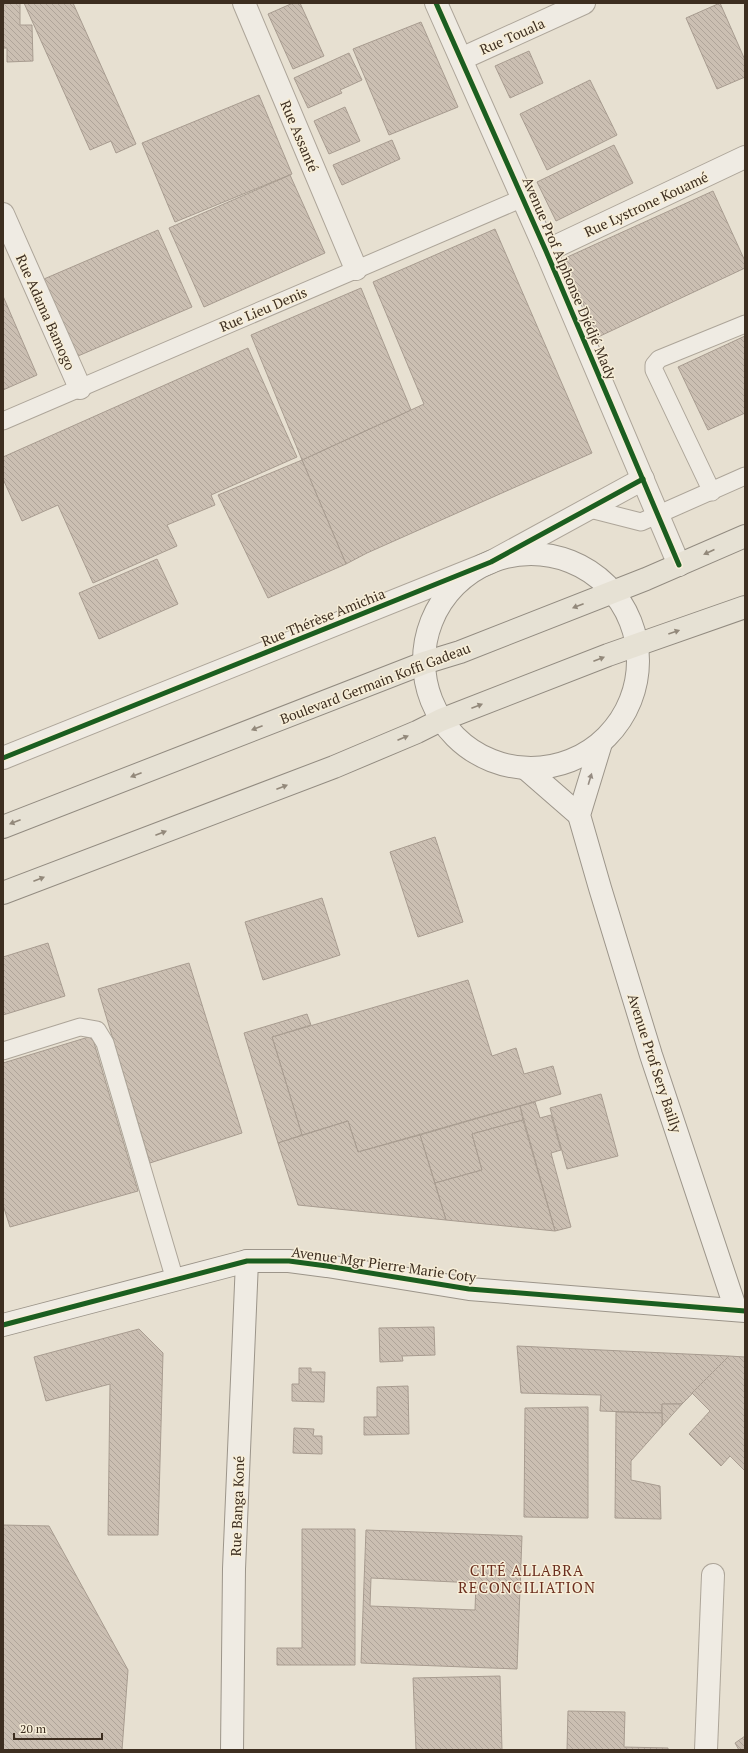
<svg xmlns="http://www.w3.org/2000/svg" width="748" height="1753" font-family="'PT Serif',serif">
  <style>
    .building { fill: url(#building-back-hatch); stroke: #a89c90; fill-rule: evenodd }
    .lines { fill: none; stroke-linecap: round; stroke-linejoin: round }
    .lane-casing { stroke: #ada599; stroke-width: 19 }
    .street-casing { stroke: #ada599; stroke-width: 24 }
    .secondary-casing { stroke: #9c958a; stroke-width: 24 }
    .primary-casing { stroke: #928b80; stroke-width: 24 }
    .lane { stroke: #efebe3; stroke-width: 17 }
    .street { stroke: #efebe3; stroke-width: 22 }
    .secondary { stroke: #efebe3; stroke-width: 22 }
    .primary { stroke: #e6e1d4; stroke-width: 22 }
    .cycleway-casing { stroke: #f7eed8; stroke-width: 8 }
    .cycleway { stroke: #1b5e20; stroke-width: 5 }
    .oneway { fill: #92887a }
    .oneway2 { fill: #968c82 }
    .labels { text-anchor: middle; dominant-baseline: central; stroke-width: 3; stroke-linejoin: round; paint-order: stroke }
    .street-label { font-size: 14px; fill: #3d2e20; stroke: #f7eed8 }
    .neighbourhood-label { font-size: 15px; letter-spacing: 1px; fill: #6b2e1e; stroke: #f7eed8 }
  </style>
  <defs>
    <pattern id="building-back-hatch" width="6" height="6" patternUnits="userSpaceOnUse"><rect width="6" height="6" fill="#cbbfb2"/><path d="M-1 5l2 2M0 0l6 6M5-1l2 2" fill="none" stroke="#afa499"/></pattern>
  </defs>
  <rect width="100%" height="100%" fill="#e7e0d1"/>
  <g class="building">
    <path d="M3 3H20V25H32L33 61 7 62V48H3Z"/>
    <path d="M24 3H73L136 144 116 153 111 141 90 150Z"/>
    <path d="M293 3H300L324 56 293 69 268 14Z"/>
    <path d="M720 3 745 60V77L717 89 686 18Z"/>
    <path d="M421 22 458 107 389 135 353 49Z"/>
    <path d="M529 51 543 83 510 98 495 66Z"/>
    <path d="M349 53 362 80 340 90 342 93 308 108 294 78Z"/>
    <path d="M590 80 617 135 547 170 520 114Z"/>
    <path d="M259 95 292 174 175 222 142 143Z"/>
    <path d="M345 107 360 141 329 154 314 121Z"/>
    <path d="M392 140 400 159 342 185 333 165Z"/>
    <path d="M614 145 633 183 556 221 537 182Z"/>
    <path d="M290 175 325 253 204 307 169 228Z"/>
    <path d="M713 191 745 261V268L598 337 563 259Z"/>
    <path d="M495 229 592 453 367 553 346 564 302 460 424 404 373 282Z"/>
    <path d="M158 230 192 307 71 359 37 282Z"/>
    <path d="M361 288 411 410 302 460 251 335Z"/>
    <path d="M3 296 37 375 3 390Z"/>
    <path d="M745 336V413L708 430 678 367Z"/>
    <path d="M248 348 297 457 211 495 215 505 167 525 177 546 93 583 58 505 22 521 3 479V457Z"/>
    <path d="M302 460 346 564 268 598 218 495Z"/>
    <path d="M157 559 178 604 99 639 79 593Z"/>
    <path d="M435 837 463 922 418 937 390 852Z"/>
    <path d="M322 898 340 955 263 980 245 922Z"/>
    <path d="M48 943 65 996 3 1015V957Z"/>
    <path d="M189 963 242 1133 150 1163 98 989Z"/>
    <path d="M468 980 492 1056 516 1048 524 1074 553 1066 561 1094 358 1152 348 1121 302 1135 272 1037Z"/>
    <path d="M307 1014 311 1025 272 1037 302 1135 278 1143 244 1033Z"/>
    <path d="M92 1036 138 1191 10 1227 3 1205V1063Z"/>
    <path d="M601 1094 618 1156 567 1169 550 1108Z"/>
    <path d="M535 1102 540 1118 551 1115 561 1150 551 1153 571 1227 555 1231 520 1106Z"/>
    <path d="M520 1106 523 1120 472 1134 482 1170 435 1183 420 1135Z"/>
    <path d="M523 1120 555 1231 446 1220 435 1183 482 1170 472 1134Z"/>
    <path d="M348 1121 358 1152 420 1135 446 1220 298 1205 278 1143Z"/>
    <path d="M434 1327 435 1355 402 1356 403 1361 380 1362 379 1328Z"/>
    <path d="M139 1329 163 1353 158 1535H108L110 1384 46 1401 34 1357Z"/>
    <path d="M517 1346 729 1356 682 1404H662V1413L600 1411 601 1395 521 1393Z"/>
    <path d="M729 1356 745 1357V1471L730 1456 721 1466 689 1434 710 1411 692 1393Z"/>
    <path d="M299 1368H311V1372H325L324 1402 292 1401V1384H299Z"/>
    <path d="M408 1386 409 1434 364 1435V1417H377V1387Z"/>
    <path d="M662 1404H682L662 1426Z"/>
    <path d="M588 1407V1518L524 1517 525 1408Z"/>
    <path d="M616 1412 662 1413V1426L631 1461V1480L660 1486 661 1519 615 1518Z"/>
    <path d="M294 1428 314 1429 313 1436H322V1454L293 1453Z"/>
    <path d="M3 1525 49 1526 128 1670 122 1750H3Z"/>
    <path d="M302 1529H355V1665H277V1648H302Z"/>
    <path d="M366 1530 522 1536 517 1669 361 1663ZM371 1578 476 1583 475 1610 370 1606Z"/>
    <path d="M500 1676 502 1750H416L413 1678Z"/>
    <path d="M568 1711 625 1712 624 1747 668 1748V1750H567Z"/>
    <path d="M745 1736V1750H739L735 1743Z"/>
  </g>
  <g class="lines">
    <defs>
      <g id="lane">
        <path d="M3 421 523 198"/>
        <path d="M712 492 654 370V365L659 359 745 324"/>
        <path d="M590 509 641 522 745 476"/>
        <path d="M3 1051 80 1027 97 1030 105 1043 175 1280"/>
      </g>
      <g id="street">
        <path d="M244 3 356 269"/>
        <path d="M436 3 546 251 679 565"/>
        <path d="M461 59 584 3"/>
        <path d="M3 214 80 388"/>
        <path d="M546 251 745 157"/>
        <path d="M3 758 491 562 643 479"/>
        <path d="M706 1750 713 1575"/>
      </g>
      <g id="secondary">
        <circle cx="531" cy="661" r="107"/>
        <path d="M601 743 579 815 600 888 651 1055 736 1310"/>
        <path d="M525 768 579 815"/>
        <path d="M3 1325 247 1261H289L327 1266 469 1289 745 1311"/>
        <path d="M232 1750 234 1569 247 1261"/>
      </g>
      <g id="primary">
        <path d="M3 827 424 663 460 652 646 579 745 536"/>
        <path d="M3 893 334 767 417 732 441 720 608 655 745 607"/>
      </g>
    </defs>
    <use href="#lane" class="lane-casing"/>
    <use href="#street" class="street-casing"/>
    <use href="#secondary" class="secondary-casing"/>
    <use href="#primary" class="primary-casing"/>
    <use href="#lane" class="lane"/>
    <use href="#street" class="street"/>
    <use href="#secondary" class="secondary"/>
    <use href="#primary" class="primary"/>
    <defs>
      <g id="cycleway">
        <path d="M436 3 546 251 679 565"/>
        <path d="M3 758 491 562 643 479"/>
        <path d="M3 1325 247 1261H289L327 1266 469 1289 745 1311"/>
      </g>
    </defs>
    <use href="#cycleway" class="cycleway-casing"/>
    <use href="#cycleway" class="cycleway"/>
  </g>
  <defs><path id="oneway-solid" d="M-6-.8H1V-3.2L6.5 0L1 3.2V.8H-6Z"/></defs>
  <g class="oneway">
    <use href="#oneway-solid" transform="translate(709 552) rotate(156)"/>
    <use href="#oneway-solid" transform="translate(578 606) rotate(159)"/>
    <use href="#oneway-solid" transform="translate(674 632) rotate(-19)"/>
    <use href="#oneway-solid" transform="translate(599 659) rotate(-21)"/>
    <use href="#oneway-solid" transform="translate(477 706) rotate(-21)"/>
    <use href="#oneway-solid" transform="translate(257 728) rotate(159)"/>
    <use href="#oneway-solid" transform="translate(403 738) rotate(-23)"/>
    <use href="#oneway-solid" transform="translate(136 775) rotate(159)"/>
    <use href="#oneway-solid" transform="translate(282 787) rotate(-21)"/>
    <use href="#oneway-solid" transform="translate(15 822) rotate(159)"/>
    <use href="#oneway-solid" transform="translate(161 833) rotate(-21)"/>
    <use href="#oneway-solid" transform="translate(39 879) rotate(-21)"/>
  </g>
  <use class="oneway2" href="#oneway-solid" transform="translate(590 779) rotate(-73)"/>
  <g class="labels">
    <g class="street-label">
      <text transform="translate(512 36) rotate(-24)">Rue Touala</text>
      <text transform="translate(300 136) rotate(67)">Rue Assanté</text>
      <text transform="translate(646 204) rotate(-25)">Rue Lystrone Kouamé</text>
      <text transform="translate(570 278) rotate(67)">Avenue Prof Alphonse Djédjé Mady</text>
      <text transform="translate(263 309) rotate(-23)">Rue Lieu Denis</text>
      <text transform="translate(46 312) rotate(66)">Rue Adama Bamogo</text>
      <text transform="translate(323 617) rotate(-22)">Rue Thérèse Amichia</text>
      <text transform="translate(375 683) rotate(-21)">Boulevard Germain Koffi Gadeau</text>
      <text transform="translate(655 1063) rotate(72)">Avenue Prof Sery Bailly</text>
      <text transform="translate(384 1264) rotate(8)">Avenue Mgr Pierre Marie Coty</text>
      <text transform="translate(237 1506) rotate(-88)">Rue Banga Koné</text>
    </g>
    <g class="neighbourhood-label">
      <text x="527" y="1570">CITÉ ALLABRA<tspan x="527" dy="17">RECONCILIATION</tspan></text>
    </g>
  </g>
  <rect width="748" height="1753" fill="none" stroke="#3d2e20" stroke-width="8"/>
  <path d="M14 1733v6h88v-6" fill="none" stroke="#3d2e20" stroke-width="2"/>
  <text x="20" y="1733" font-size="12" fill="#3d2e20" stroke="#f7eed8" stroke-width="3" paint-order="stroke">20 m</text>
</svg>
